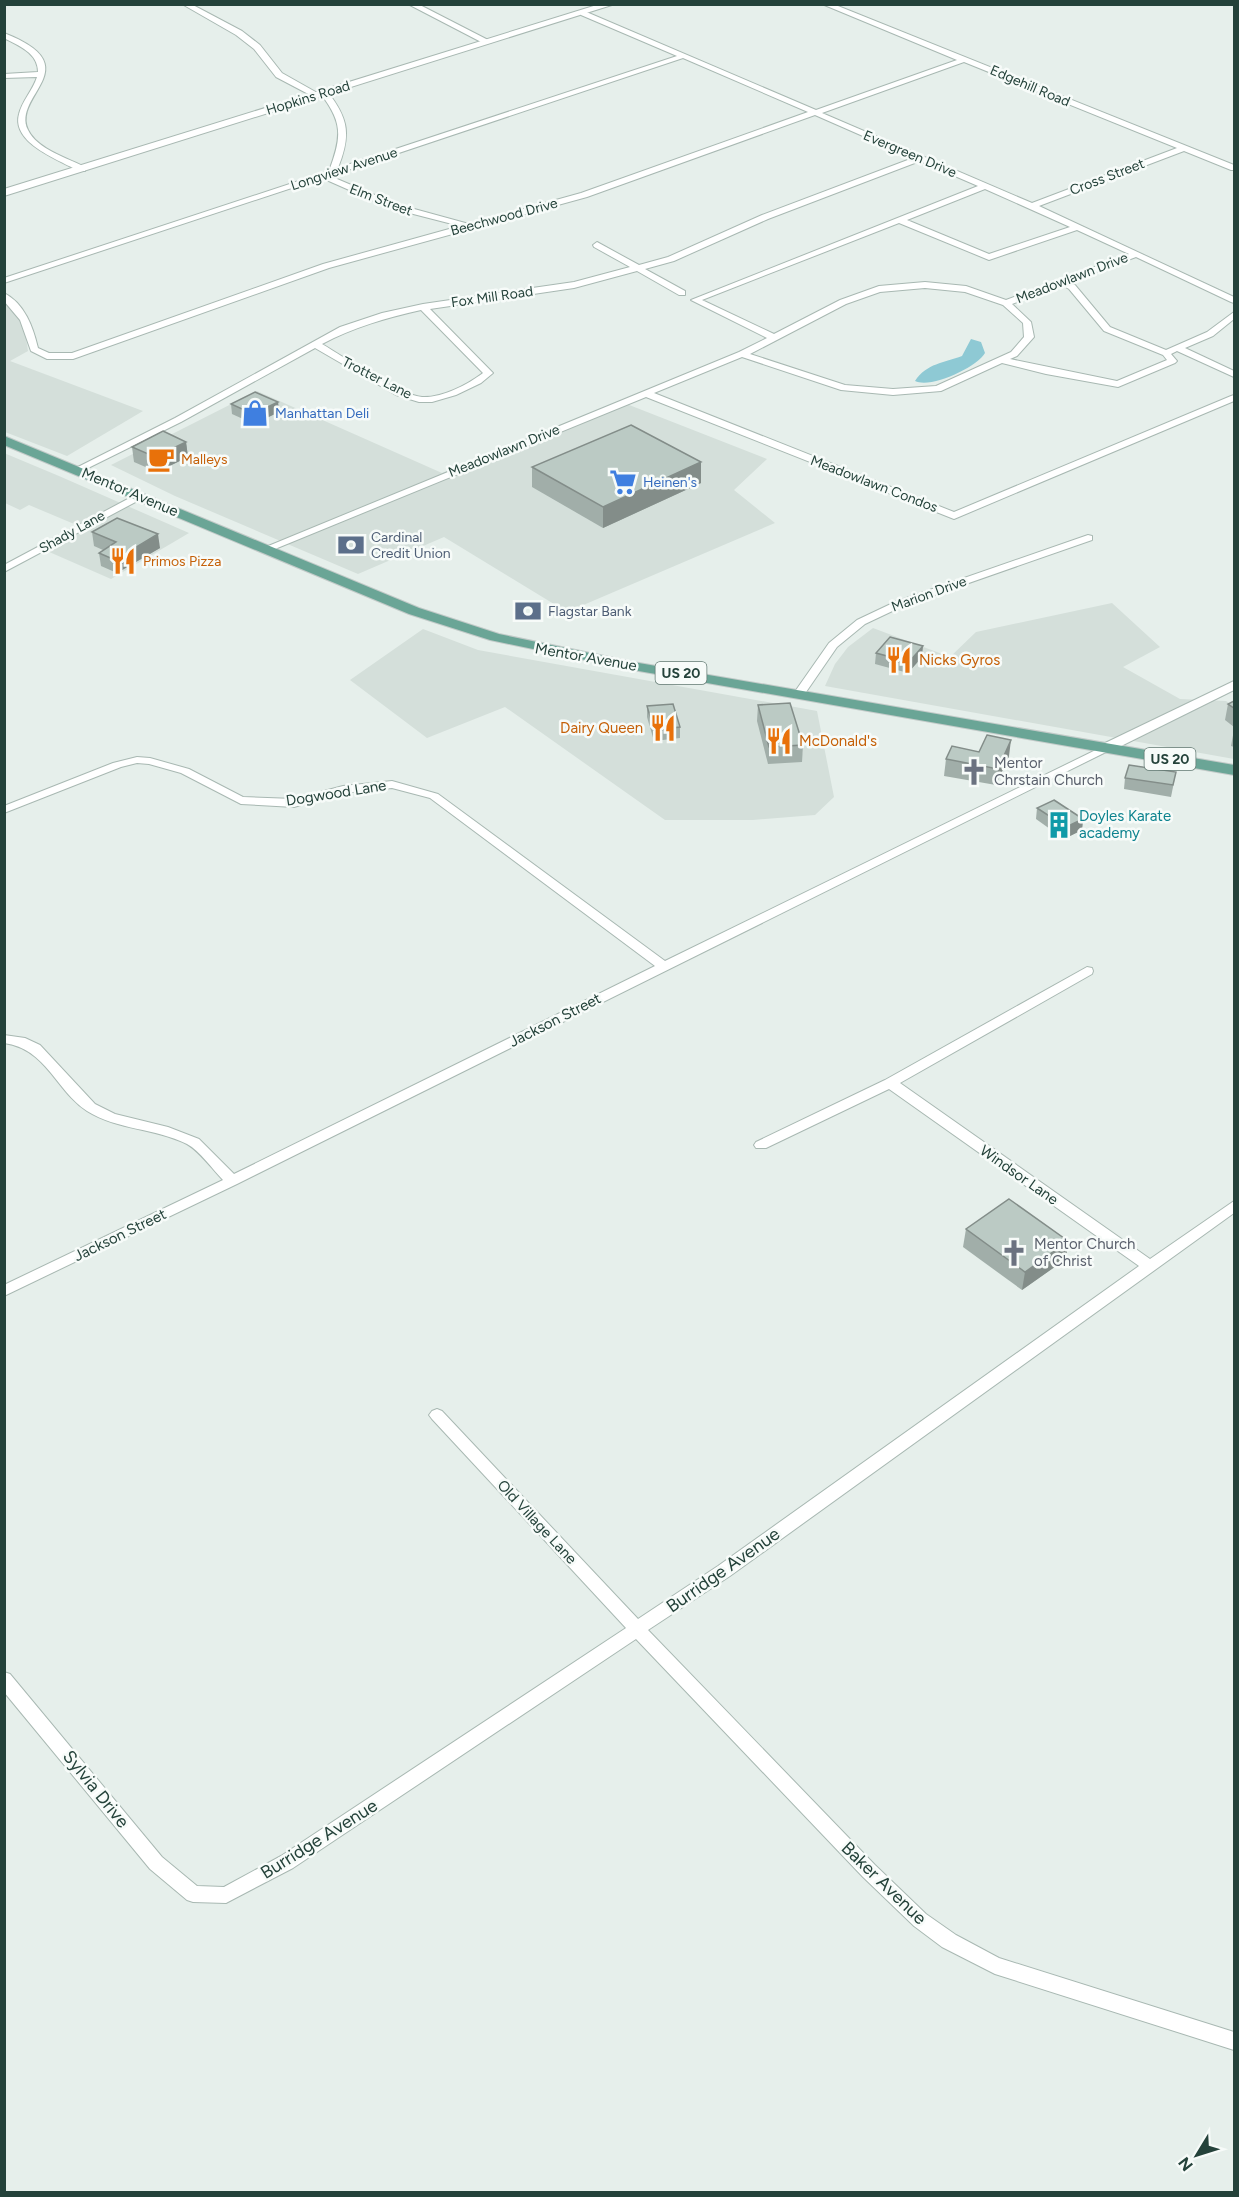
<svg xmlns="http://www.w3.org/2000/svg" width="1239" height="2197" font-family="Figtree,sans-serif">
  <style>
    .built { fill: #d4dfda }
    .water { fill: #8ec9d4 }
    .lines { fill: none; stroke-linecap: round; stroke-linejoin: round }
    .minor-casing { stroke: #a8b8b2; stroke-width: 2 }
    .tertiary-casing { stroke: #a8b8b2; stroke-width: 2 }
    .primary-casing { stroke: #c2cac8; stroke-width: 2 }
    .minor { fill: #fff; fill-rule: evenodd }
    .tertiary { fill: #fff; fill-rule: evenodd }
    .primary { fill: #6aa596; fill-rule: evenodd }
    .wall { fill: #a1aea9 }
    .shaded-wall { fill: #838d89 }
    .building { fill: #bbcac4; stroke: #838d89; stroke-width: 1.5 }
    .labels { text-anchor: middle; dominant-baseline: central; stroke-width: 5; stroke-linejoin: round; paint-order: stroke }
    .far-street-label { font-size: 14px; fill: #24423a; stroke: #f7fbf9 }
    .far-shop-label { font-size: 14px; fill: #366cbe; stroke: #f7fbf9; text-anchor: start }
    .far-food-label { font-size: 14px; fill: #c56008; stroke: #f7fbf9; text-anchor: start }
    .far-service-label { font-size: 14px; fill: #4e5e75; stroke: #f7fbf9; text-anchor: start }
    .shield { fill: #f7fbf9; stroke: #637a73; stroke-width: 1.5 }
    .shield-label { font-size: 14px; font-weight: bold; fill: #24423a }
    .street-label { font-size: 15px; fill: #24423a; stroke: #f7fbf9 }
    .food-label { font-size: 15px; fill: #c56008; stroke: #f7fbf9; text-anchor: start }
    .worship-label { font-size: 15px; fill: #5b616d; stroke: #f7fbf9; text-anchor: start }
    .culture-label { font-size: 15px; fill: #0d838f; stroke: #f7fbf9; text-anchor: start }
    .near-street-label { font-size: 18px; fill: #24423a; stroke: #f7fbf9 }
  </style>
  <rect width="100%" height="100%" fill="#e6efeb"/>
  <g class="built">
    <path d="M4 302 17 314 24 325 28 351 10 361 143 411 67 456 5 432Z"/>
    <path d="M257 391 442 473 619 401 767 459 734 490 775 523 567 612 444 537 358 574 175 496 111 465Z"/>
    <path d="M4 453 59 476 189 533 111 579 47 551 86 529 29 505 20 510 5 503Z"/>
    <path d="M1112 603 1160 647 1123 667 1180 699 1226 701 1234 706V759L825 686 835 664 848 647 873 628 950 657 976 632Z"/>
    <path d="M423 629 478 650 817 711 834 797 815 815 753 820H665L505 707 427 738 350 680Z"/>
  </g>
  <path class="water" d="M971 339 981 342 985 353C977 367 931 389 915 381 927 363 944 363 962 356Z"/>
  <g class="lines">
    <defs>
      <g id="minor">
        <path d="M182 4H191L242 31 260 45 282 73 321 95 314 97 276 77 254 49 236 35Z"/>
        <path d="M408 4H418L492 42 485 44Z"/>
        <path d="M822 4H833L1234 165V170H1231L1184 151 1039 206 1234 297V303L1231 302 1136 257 1069 282 1075 285 1110 327 1166 350 1207 332 1234 312V319L1213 336 1185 348 1234 371V377L1177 351 1171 354 1177 361 1175 363 1118 387 1046 374 1002 363 941 391 893 395 841 390 742 357 654 393 954 512 1231 396 1234 395V401L954 519 646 397 270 551 266 552 261 549 739 352 767 338 691 300 978 186 920 161 768 219 674 261 645 269 685 291V295H679L637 271 574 288 430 309 493 373 481 383 456 395 432 402H419L396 395 315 348 181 422 82 471 74 469 175 418 340 327 382 313 423 304 574 282 630 267 594 247 593 245 597 242 639 265 668 257 762 215 913 158 815 115 587 197 329 268 73 359H47L31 351 20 320 4 301V293C25 304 33 327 38 348L49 353H72L323 264 460 226 390 208 322 178 4 283V278L329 171C342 137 343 122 320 93L321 91H327C349 119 351 135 338 168L677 56 581 15 580 13 584 11 816 110 957 60ZM683 58 808 112 581 193 469 224 396 204 330 176ZM964 62 1177 148 1032 203 822 113ZM985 189 1070 227 989 254 907 220ZM899 223 989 260 1077 230 1129 254 1006 300 966 286 925 282 879 286 840 300 774 334 702 300ZM1062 285 1069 289 1104 331 1163 355 1167 360 1117 381 1010 359 1017 356 1034 337 1031 322 1012 304ZM925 288 965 292 1003 305 1023 323 1024 337 1011 352 936 386 893 389 845 385 750 354 846 304 880 292ZM421 310 483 373C467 385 442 398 422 397 396 394 346 358 322 344 354 327 386 318 421 310Z"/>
        <path d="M4 33C91 67 11 95 28 130 37 149 67 158 85 167V171H79C59 160 11 143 19 114 22 101 33 90 37 77L4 78V74L38 72C38 53 19 46 4 38Z"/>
        <path d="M139 493 143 494V498L4 572V565Z"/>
        <path d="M1088 535 1092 536V540L903 606 865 624 837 647 804 695H796L794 693 829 643 857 620 895 602Z"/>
        <path d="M1106 745 1112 748 1110 750 237 1184 4 1296V1285L223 1180C212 1169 200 1151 187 1144 155 1128 117 1130 87 1111 56 1091 47 1049 4 1043V1035L25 1038 40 1045 95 1104 115 1114 168 1127 199 1139 234 1174 655 966 430 798 392 788 343 793 294 807 241 804 181 773 149 764 137 763 121 767 4 813V806L113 763 137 757 150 758 189 769 243 797 294 799 343 786 392 781 438 794 665 961Z"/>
        <path d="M1087 967 1092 968 1093 971 1092 974 900 1083 1150 1259 1234 1201V1213L730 1576 648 1630 875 1865 926 1914 956 1935 999 1958 1234 2032V2050L995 1974 942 1947 914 1926 863 1877 636 1639 293 1868 226 1903 193 1902 187 1900 150 1869 4 1692V1672L10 1674 162 1857 197 1886 224 1887 281 1856 626 1628 432 1419 429 1415 432 1411 437 1409 442 1411 638 1619 718 1566 1139 1266 889 1089 766 1148H756L754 1145 756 1142 885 1080Z"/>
      </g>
      <g id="tertiary">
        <path d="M600 4H615L4 196V189Z"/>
        <path d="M1234 681V690L1111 751H1101L1098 748 1101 745Z"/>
      </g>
      <path id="primary" d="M4 436 419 608 499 634 633 662 1234 765V775L633 670 490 640 409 614 4 445Z"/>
    </defs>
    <use href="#minor" class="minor-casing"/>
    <use href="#tertiary" class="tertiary-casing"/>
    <use href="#primary" class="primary-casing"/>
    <use href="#minor" class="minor"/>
    <use href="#tertiary" class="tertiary"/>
    <use href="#primary" class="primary"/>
  </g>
  <g class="wall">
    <path d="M278 402 279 412 254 424 232 414 231 404Z"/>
    <path d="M186 442 188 457 157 472 134 462 132 447Z"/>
    <path d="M701 462V483L603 528 532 487V467Z"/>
    <path d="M92 532 160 548 117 573 101 566 99 553 103 550 94 546Z"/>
    <path d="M876 653 922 657 908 673 875 664Z"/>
    <path d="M1234 701V727L1225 720 1228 704Z"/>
    <path d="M758 705 803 745 802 762 768 764 757 721Z"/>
    <path d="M647 706 680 727V738L654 741 647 717Z"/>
    <path d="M1234 730V747L1231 746Z"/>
    <path d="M979 752 1009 756 996 785 944 776 946 759Z"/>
    <path d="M1176 772 1171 797 1124 789 1125 778Z"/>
    <path d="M1037 808 1083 819 1082 830 1064 839 1036 819Z"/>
    <path d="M966 1229 1068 1241 1066 1259 1022 1290 963 1247Z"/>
  </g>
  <g class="shaded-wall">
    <path d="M278 402 279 412 254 424 253 414Z"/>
    <path d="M186 442 188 457 157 472 155 457Z"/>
    <path d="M701 462V483L603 528V507Z"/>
    <path d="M158 534 160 548 117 573 115 560Z"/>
    <path d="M923 646 922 657 908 673 909 662Z"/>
    <path d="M1011 740 1009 756 996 785 998 769Z"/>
    <path d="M1083 819 1082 830 1064 839 1066 827Z"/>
    <path d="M1068 1241 1066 1259 1022 1290 1025 1272Z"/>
  </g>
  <g class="building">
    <path d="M255 392 278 402 253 414 231 404Z"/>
    <path d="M631 425 701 462 603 507 532 467Z"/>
    <path d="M163 431 186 442 155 457 132 447Z"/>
    <path d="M117 518 158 534 115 560 99 553 116 542 92 532Z"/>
    <path d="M890 637 923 646 909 662 876 653Z"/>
    <path d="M1234 701V708L1228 704Z"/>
    <path d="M790 703 803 745 769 747 758 705Z"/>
    <path d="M673 704 680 727 654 730 647 706Z"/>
    <path d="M987 735 1011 740 998 769 946 759 952 746 979 752Z"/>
    <path d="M1129 765 1176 772 1173 785 1125 778Z"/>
    <path d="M1054 800 1083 819 1066 827 1037 808Z"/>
    <path d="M1009 1199 1068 1241 1025 1272 966 1229Z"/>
  </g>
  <defs>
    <symbol id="shop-bare" viewBox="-9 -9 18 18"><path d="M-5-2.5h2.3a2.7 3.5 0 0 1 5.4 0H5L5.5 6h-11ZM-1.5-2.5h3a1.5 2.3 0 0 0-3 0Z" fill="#3f7fe0" stroke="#f7fbf9" stroke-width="2.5" paint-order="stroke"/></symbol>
    <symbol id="cafe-bare" viewBox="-9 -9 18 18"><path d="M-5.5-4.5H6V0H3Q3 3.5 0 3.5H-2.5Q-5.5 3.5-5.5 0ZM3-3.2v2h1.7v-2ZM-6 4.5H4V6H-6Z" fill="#e8710a" stroke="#f7fbf9" stroke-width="2.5" paint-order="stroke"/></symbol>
    <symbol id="supermarket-bare" viewBox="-9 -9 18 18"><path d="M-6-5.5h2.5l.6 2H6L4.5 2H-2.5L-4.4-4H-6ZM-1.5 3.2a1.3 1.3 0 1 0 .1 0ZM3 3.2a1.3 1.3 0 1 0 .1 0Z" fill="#3f7fe0" stroke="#f7fbf9" stroke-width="2.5" paint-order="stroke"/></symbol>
    <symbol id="bank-bare" viewBox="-9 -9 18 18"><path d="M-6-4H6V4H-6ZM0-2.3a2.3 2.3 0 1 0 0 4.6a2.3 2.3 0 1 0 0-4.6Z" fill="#5c6f8a" stroke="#f7fbf9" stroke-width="2.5" paint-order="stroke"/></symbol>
    <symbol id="restaurant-bare" viewBox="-9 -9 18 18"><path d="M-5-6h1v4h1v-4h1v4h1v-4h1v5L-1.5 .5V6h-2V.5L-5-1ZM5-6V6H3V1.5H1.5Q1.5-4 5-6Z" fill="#e8710a" stroke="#f7fbf9" stroke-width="2.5" paint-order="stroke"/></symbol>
    <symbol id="church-bare" viewBox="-9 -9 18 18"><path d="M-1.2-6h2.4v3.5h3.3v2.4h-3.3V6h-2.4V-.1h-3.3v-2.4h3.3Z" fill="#6b7280" stroke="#f7fbf9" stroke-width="2.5" paint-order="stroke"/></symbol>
    <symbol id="building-bare" viewBox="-9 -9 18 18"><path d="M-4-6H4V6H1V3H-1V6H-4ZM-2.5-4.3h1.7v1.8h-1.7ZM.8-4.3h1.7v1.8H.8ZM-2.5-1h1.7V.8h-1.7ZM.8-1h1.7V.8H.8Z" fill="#0f9aa8" stroke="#f7fbf9" stroke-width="2.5" paint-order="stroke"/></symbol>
  </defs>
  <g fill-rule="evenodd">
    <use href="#shop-bare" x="236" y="394" width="38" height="38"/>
    <use href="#cafe-bare" x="142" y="440" width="38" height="38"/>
    <use href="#supermarket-bare" x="604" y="463" width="38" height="38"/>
    <use href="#bank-bare" x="332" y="526" width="38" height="38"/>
    <use href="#restaurant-bare" x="104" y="542" width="38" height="38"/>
    <use href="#bank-bare" x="509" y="592" width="38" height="38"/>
    <use href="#restaurant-bare" x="880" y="641" width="38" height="38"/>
    <use href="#restaurant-bare" x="644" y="709" width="38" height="38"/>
    <use href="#restaurant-bare" x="760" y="722" width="38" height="38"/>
    <use href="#church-bare" x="955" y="753" width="38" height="38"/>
    <use href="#building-bare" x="1040" y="806" width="38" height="38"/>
    <use href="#church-bare" x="995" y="1234" width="38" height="38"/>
  </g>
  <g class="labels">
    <g class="far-street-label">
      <text transform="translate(1030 86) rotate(23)">Edgehill Road</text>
      <text transform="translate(308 98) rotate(-17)">Hopkins Road</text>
      <text transform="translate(910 154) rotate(23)">Evergreen Drive</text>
      <text transform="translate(344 169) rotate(-18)">Longview Avenue</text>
      <text transform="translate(1107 177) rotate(-21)">Cross Street</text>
      <text transform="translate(381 200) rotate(21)">Elm Street</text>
      <text transform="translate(504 217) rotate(-15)">Beechwood Drive</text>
      <text transform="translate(1072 278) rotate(-21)">Meadowlawn Drive</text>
      <text transform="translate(492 297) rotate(-8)">Fox Mill Road</text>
      <text transform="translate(377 378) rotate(27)">Trotter Lane</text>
      <text transform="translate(504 451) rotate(-22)">Meadowlawn Drive</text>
      <text transform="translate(874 484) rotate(21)">Meadowlawn Condos</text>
      <text transform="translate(72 532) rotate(-29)">Shady Lane</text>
      <text transform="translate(929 594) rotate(-20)">Marion Drive</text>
    </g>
    <g class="far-shop-label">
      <text x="275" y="413">Manhattan Deli</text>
      <text x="643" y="482">Heinen's</text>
    </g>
    <g class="far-food-label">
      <text x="181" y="459">Malleys</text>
      <text x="143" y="561">Primos Pizza</text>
    </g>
    <g class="far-service-label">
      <text x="371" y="537">Cardinal<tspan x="371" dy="16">Credit Union</tspan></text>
      <text x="548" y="611">Flagstar Bank</text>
    </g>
    <g class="shield">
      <rect x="655.5" y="662" width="51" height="22" rx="4.5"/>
      <rect x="1144.5" y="748" width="51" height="22" rx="4.5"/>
    </g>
    <g class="shield-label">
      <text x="681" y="673">US 20</text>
      <text x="1170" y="759">US 20</text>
    </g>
    <g class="street-label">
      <text transform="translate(130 492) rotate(23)">Mentor Avenue</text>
      <text transform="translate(586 657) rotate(10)">Mentor Avenue</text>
      <text transform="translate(336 793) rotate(-9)">Dogwood Lane</text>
      <text transform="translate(555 1020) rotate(-27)">Jackson Street</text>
      <text transform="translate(1019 1175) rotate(35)">Windsor Lane</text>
      <text transform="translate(120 1235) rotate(-26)">Jackson Street</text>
      <text transform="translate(537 1522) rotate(47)">Old Village Lane</text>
    </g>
    <g class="food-label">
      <text x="919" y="660">Nicks Gyros</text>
      <text x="643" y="728" text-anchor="end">Dairy Queen</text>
      <text x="799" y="741">McDonald's</text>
    </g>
    <g class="worship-label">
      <text x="994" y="763">Mentor<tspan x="994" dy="17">Chrstain Church</tspan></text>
      <text x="1034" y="1244">Mentor Church<tspan x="1034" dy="17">of Christ</tspan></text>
    </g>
    <g class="culture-label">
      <text x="1079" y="816">Doyles Karate<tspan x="1079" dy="17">academy</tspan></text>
    </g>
    <g class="near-street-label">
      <text transform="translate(723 1570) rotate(-35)">Burridge Avenue</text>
      <text transform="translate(96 1789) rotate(51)">Sylvia Drive</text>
      <text transform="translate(319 1839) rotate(-32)">Burridge Avenue</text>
      <text transform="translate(884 1883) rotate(44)">Baker Avenue</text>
    </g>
  </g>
  <rect width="1239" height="2197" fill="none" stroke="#24423a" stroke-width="12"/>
  <g transform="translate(1197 2155) rotate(232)" stroke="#f7fbf9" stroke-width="4.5" paint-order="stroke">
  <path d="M0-4.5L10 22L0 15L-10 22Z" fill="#24423a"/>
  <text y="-9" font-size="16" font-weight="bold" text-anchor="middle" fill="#24423a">N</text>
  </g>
</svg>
